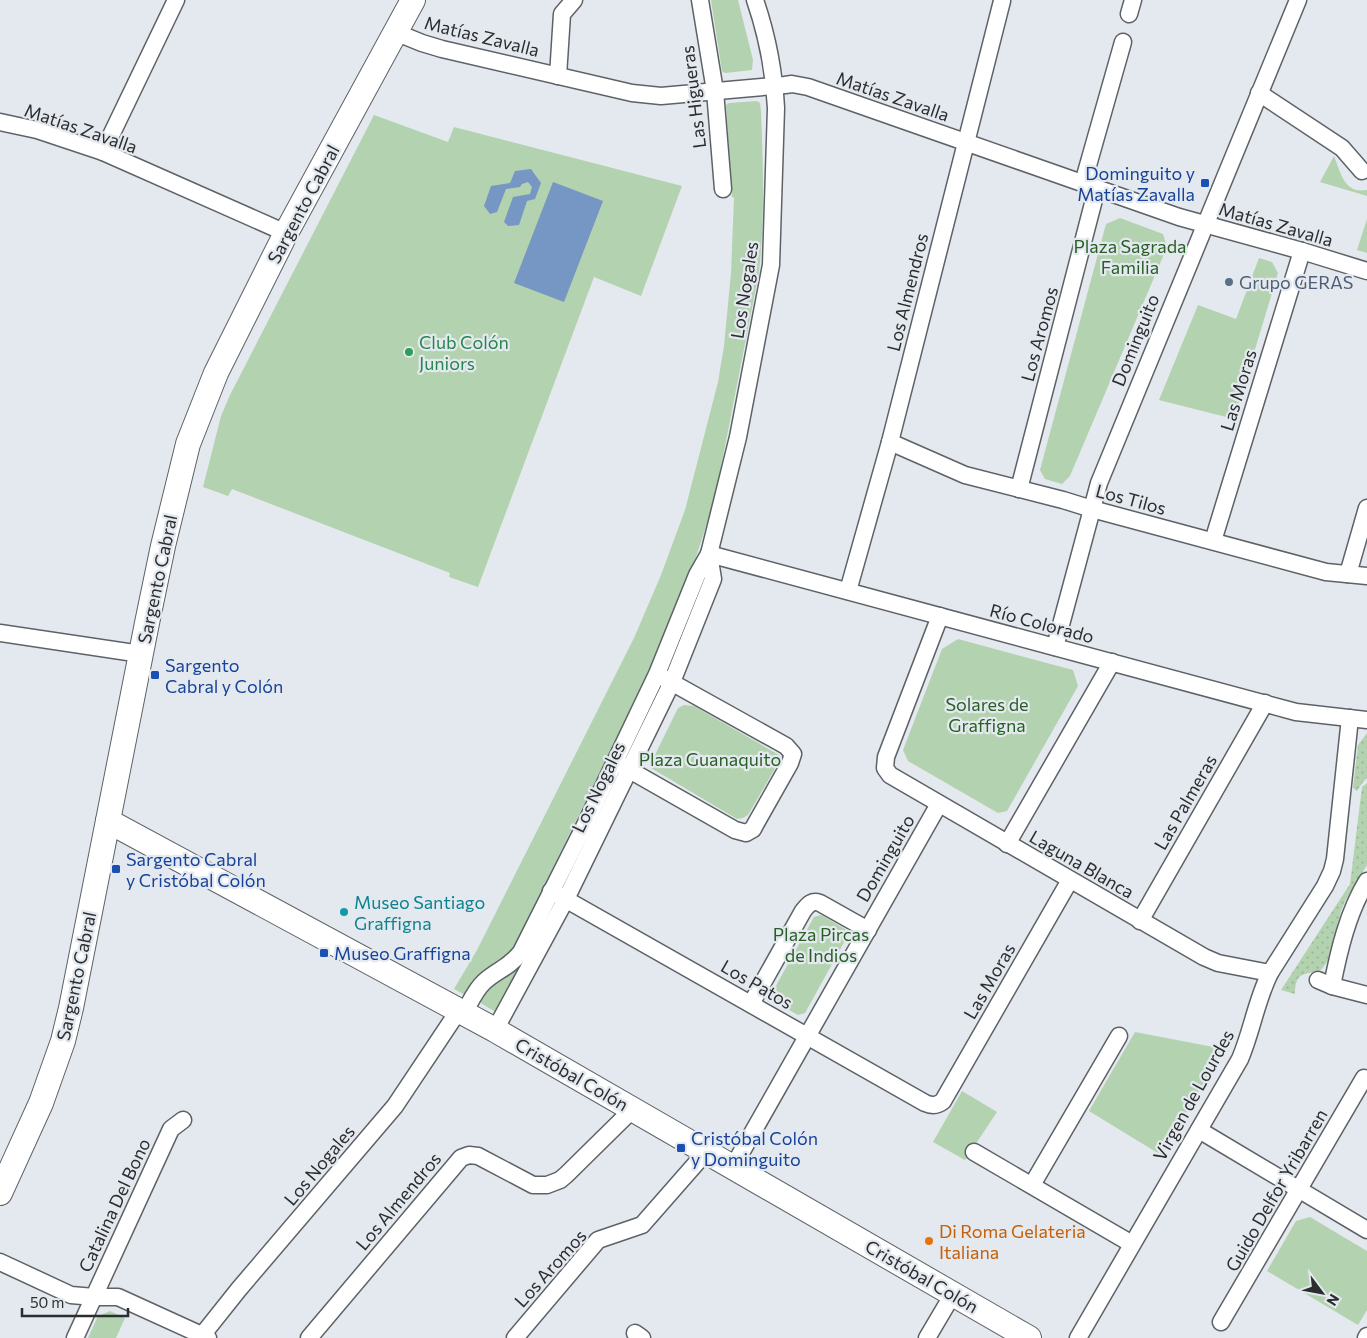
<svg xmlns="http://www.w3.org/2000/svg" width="1367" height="1338" font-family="Commissioner,sans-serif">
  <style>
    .grass { fill: url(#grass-dots) }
    .park { fill: #b3d2af }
    .water { fill: #7696c3 }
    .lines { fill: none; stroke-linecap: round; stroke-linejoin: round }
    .street-casing { stroke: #5d6267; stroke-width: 19 }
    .secondary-casing { stroke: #5d6267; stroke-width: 26 }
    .street { stroke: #fff; stroke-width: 16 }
    .secondary { stroke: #fff; stroke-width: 24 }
    .transit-dot { fill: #1a4fb4; stroke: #e4e9ef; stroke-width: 2 }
    .service-dot { fill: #5c6f8a; stroke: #e4e9ef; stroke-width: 2 }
    .leisure-dot { fill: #2e9e5b; stroke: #e4e9ef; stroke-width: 2 }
    .culture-dot { fill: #0f9aa8; stroke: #e4e9ef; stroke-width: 2 }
    .food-dot { fill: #e8710a; stroke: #e4e9ef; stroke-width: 2 }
    .labels { text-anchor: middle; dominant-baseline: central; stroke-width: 4.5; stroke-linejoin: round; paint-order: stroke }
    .street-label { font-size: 18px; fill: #2b2d2f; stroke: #e4e9ef }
    .transit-label { font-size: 18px; fill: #164399; stroke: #e4e9ef; text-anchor: start }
    .park-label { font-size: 18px; fill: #285f24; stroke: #e4e9ef }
    .service-label { font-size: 18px; fill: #4e5e75; stroke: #e4e9ef; text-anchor: start }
    .leisure-label { font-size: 18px; fill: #27864d; stroke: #e4e9ef; text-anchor: start }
    .culture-label { font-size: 18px; fill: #0d838f; stroke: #e4e9ef; text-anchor: start }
    .food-label { font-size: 18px; fill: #c56008; stroke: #e4e9ef; text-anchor: start }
  </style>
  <defs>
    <pattern id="grass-dots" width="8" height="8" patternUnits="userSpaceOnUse" patternTransform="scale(1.25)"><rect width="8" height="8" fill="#b3d2af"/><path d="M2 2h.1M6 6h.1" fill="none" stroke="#9ab597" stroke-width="1.8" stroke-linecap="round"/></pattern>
  </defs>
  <rect width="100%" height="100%" fill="#e4e9ef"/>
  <g class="grass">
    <path d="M1367 733V778L1363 782 1357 791 1353 788 1358 745Z"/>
    <path d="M1367 783V865L1346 899 1341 911 1327 962 1321 970C1305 975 1295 971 1295 994L1281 990 1350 884 1362 787Z"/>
  </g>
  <g class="park">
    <path d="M711 0H738L753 60 752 70 725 73 722 71Z"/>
    <path d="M757 101 760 103 761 111C763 165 765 219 759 272L718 482 712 508 696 557 688 580 663 642 644 682 511 953 465 995 454 989 477 950 634 638 661 575 685 510 718 382 724 346 731 273 734 198 732 197 726 105 729 103Z"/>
    <path d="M374 115 448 142 454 127 682 186 641 296 594 277 478 587 449 577 450 573 232 489 228 496 203 487 221 416 230 395Z"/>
    <path d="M1334 156C1341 173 1344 194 1367 190V196L1320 182Z"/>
    <path d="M1120 218 1163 234 1167 247 1070 476 1062 484 1045 479 1040 470 1106 224Z"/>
    <path d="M1367 219V253L1357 250Z"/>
    <path d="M1259 258 1272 262 1278 273 1234 419 1159 400 1198 305 1236 319Z"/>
    <path d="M958 639 1073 670 1078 686 1007 811 998 813 908 761 903 750 942 649Z"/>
    <path d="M684 705 694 706 779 755 780 760 748 815 743 818 737 819 651 768 650 765 678 708Z"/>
    <path d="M553 905 496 1012 477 1001Z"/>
    <path d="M821 915 845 929 847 937 805 1013 798 1015 773 1001 772 993 814 917Z"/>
    <path d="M1135 1032 1224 1049 1161 1155 1089 1111Z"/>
    <path d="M962 1091 997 1112 965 1160 933 1142Z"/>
    <path d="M1310 1217 1367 1251V1310L1358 1325 1267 1271 1296 1221Z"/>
    <path d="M110 1311 125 1318 116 1338H88L98 1316Z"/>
  </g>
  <g class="water">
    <path d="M531 169 541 183 535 199 527 201 519 225 508 226 504 222 513 197 530 194 532 187 528 182 522 184 520 187 506 189 497 212 490 214 484 206 491 186 510 183 515 171Z"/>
    <path d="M553 182 603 201 564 302 514 283Z"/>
  </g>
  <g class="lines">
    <defs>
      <g id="street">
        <path d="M700 0 715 91 723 189"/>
        <path d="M1129 14 1133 0"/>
        <path d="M395 32 422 43 442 49 632 93 661 96 785 85 792 84 808 87 1179 217 1302 251 1367 271"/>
        <path d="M558 76 562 14 574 0"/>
        <path d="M1259 93 1342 148 1362 171"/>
        <path d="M0 122 37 130 103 152 286 233"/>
        <path d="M103 152 176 0"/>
        <path d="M1083 183 1123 42"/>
        <path d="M890 442 965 475 1063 500 1092 509 1326 572 1367 576"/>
        <path d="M1019 489 1097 188"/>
        <path d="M1213 541 1302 251"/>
        <path d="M709 554 1296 712 1367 720"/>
        <path d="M1348 574 1367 508"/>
        <path d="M848 591 890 442 1002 1"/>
        <path d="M940 616 886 757 885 768 890 775 1204 957 1218 963 1270 973"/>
        <path d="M0 633 141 654"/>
        <path d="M1055 647 1099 483 1298 0"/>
        <path d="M619 764 735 830 746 833 753 829 755 825 790 763 793 754 786 746 662 677"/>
        <path d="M1007 844 1112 662"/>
        <path d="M551 891 925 1103C932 1106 937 1106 943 1101L1070 880"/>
        <path d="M1140 921 1265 703"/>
        <path d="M1318 980 1332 986 1367 995"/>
        <path d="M1332 986C1339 950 1348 912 1367 881"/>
        <path d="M751 1004 803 911C808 905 811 900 820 903L868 930"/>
        <path d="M464 1013C470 1003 475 990 484 982 497 970 509 968 521 952L584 827 657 674 697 575 709 554 738 437 771 265 776 108C774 71 767 35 755 0"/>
        <path d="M495 1030 566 899 672 682 713 579 709 554"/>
        <path d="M1199 1130 1367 1230"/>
        <path d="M974 1152 1132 1244"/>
        <path d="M733 1167 939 804"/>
        <path d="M1032 1185 1119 1036"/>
        <path d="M0 1262 71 1295 94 1297H118L208 1338"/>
        <path d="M1221 1322 1364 1078"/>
        <path d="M635 1333 642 1338"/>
        <path d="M75 1338 171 1129 183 1120"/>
        <path d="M200 1338 239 1289 395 1106 459 1010"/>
        <path d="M309 1338 461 1158 469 1155 478 1156 533 1185H547L560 1180 566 1175 633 1109"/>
        <path d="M515 1338 598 1240 642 1225 706 1152"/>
        <path d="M927 1338 953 1294"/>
        <path d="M1078 1338 1240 1059C1252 1031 1256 1001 1270 973L1325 886 1332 871 1335 859 1350 718"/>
        <path d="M1366 1338 1367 1336"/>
      </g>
      <g id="secondary">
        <path d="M108 821 495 1030 1029 1338"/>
        <path d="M0 1193 41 1103 63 1041 71 1008 147 623 163 546 188 444 216 373 286 233 413 0"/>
      </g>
    </defs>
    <use href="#street" class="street-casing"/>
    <use href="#secondary" class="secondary-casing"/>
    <use href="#street" class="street"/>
    <use href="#secondary" class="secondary"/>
  </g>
  <g class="transit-dot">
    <rect x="1200" y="178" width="10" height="10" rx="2.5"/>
    <rect x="150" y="670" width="10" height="10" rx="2.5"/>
    <rect x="111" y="864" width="10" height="10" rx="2.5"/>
    <rect x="319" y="948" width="10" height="10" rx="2.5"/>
    <rect x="676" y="1143" width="10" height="10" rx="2.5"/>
  </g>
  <circle class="service-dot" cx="1229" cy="282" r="5"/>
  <circle class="leisure-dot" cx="409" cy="352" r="5"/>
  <circle class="culture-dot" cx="344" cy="912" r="5"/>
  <circle class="food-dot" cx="929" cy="1241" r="5"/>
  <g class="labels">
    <g class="street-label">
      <text transform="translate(482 36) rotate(14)">Matías Zavalla</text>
      <text transform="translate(893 96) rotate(19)">Matías Zavalla</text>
      <text transform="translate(693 97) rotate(-97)">Las Higueras</text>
      <text transform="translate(81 128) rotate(19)">Matías Zavalla</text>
      <text transform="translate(303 204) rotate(-62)">Sargento Cabral</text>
      <text transform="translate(1276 224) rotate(16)">Matías Zavalla</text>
      <text transform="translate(744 290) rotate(-81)">Los Nogales</text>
      <text transform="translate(907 292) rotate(-76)">Los Almendros</text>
      <text transform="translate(1039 334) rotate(-75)">Los Aromos</text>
      <text transform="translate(1135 340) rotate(-68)">Dominguito</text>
      <text transform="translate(1238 390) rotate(-73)">Las Moras</text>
      <text transform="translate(1131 499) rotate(15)">Los Tilos</text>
      <text transform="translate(157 579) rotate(-78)">Sargento Cabral</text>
      <text transform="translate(1042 623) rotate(15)">Río Colorado</text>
      <text transform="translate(598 787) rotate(-64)">Los Nogales</text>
      <text transform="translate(1185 802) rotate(-60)">Las Palmeras</text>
      <text transform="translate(885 858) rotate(-60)">Dominguito</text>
      <text transform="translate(1082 864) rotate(30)">Laguna Blanca</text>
      <text transform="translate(76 976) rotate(-78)">Sargento Cabral</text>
      <text transform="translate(989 981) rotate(-60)">Las Moras</text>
      <text transform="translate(757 984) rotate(30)">Los Patos</text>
      <text transform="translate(572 1074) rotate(30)">Cristóbal Colón</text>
      <text transform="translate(1193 1095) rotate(-61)">Virgen de Lourdes</text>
      <text transform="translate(319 1165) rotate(-50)">Los Nogales</text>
      <text transform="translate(1276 1190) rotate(-60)">Guido Delfor Yribarren</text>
      <text transform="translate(398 1201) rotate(-50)">Los Almendros</text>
      <text transform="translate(114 1205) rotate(-65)">Catalina Del Bono</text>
      <text transform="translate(550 1268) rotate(-48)">Los Aromos</text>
      <text transform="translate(922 1276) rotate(30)">Cristóbal Colón</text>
    </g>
    <g class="transit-label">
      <text x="1195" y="173" text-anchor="end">Dominguito y<tspan x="1195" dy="21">Matías Zavalla</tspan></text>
      <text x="165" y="665">Sargento<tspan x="165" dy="21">Cabral y Colón</tspan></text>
      <text x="126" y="859">Sargento Cabral<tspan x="126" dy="21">y Cristóbal Colón</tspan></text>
      <text x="334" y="953">Museo Graffigna</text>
      <text x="691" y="1138">Cristóbal Colón<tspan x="691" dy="21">y Dominguito</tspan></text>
    </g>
    <g class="park-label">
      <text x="1130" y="246">Plaza Sagrada<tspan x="1130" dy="21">Familia</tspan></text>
      <text x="987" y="704">Solares de<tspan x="987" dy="21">Graffigna</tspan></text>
      <text x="710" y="759">Plaza Guanaquito</text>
      <text x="821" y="934">Plaza Pircas<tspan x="821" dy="21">de Indios</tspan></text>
    </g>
    <g class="service-label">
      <text x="1239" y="282">Grupo GERAS</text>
    </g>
    <g class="leisure-label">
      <text x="419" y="342">Club Colón<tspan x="419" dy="21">Juniors</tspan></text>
    </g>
    <g class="culture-label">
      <text x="354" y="902">Museo Santiago<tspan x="354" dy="21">Graffigna</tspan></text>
    </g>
    <g class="food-label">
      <text x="939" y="1231">Di Roma Gelateria<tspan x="939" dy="21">Italiana</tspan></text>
    </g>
  </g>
  <g transform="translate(1322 1293) rotate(122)" stroke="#e4e9ef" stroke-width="4" paint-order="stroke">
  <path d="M0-4L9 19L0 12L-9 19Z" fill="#2b2d2f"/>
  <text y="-8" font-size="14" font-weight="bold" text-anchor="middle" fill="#2b2d2f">N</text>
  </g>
  <path d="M22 1308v8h106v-8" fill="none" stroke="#2b2d2f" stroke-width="2.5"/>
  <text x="30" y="1308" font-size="15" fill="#2b2d2f" stroke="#e4e9ef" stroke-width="4" paint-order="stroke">50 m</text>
</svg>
